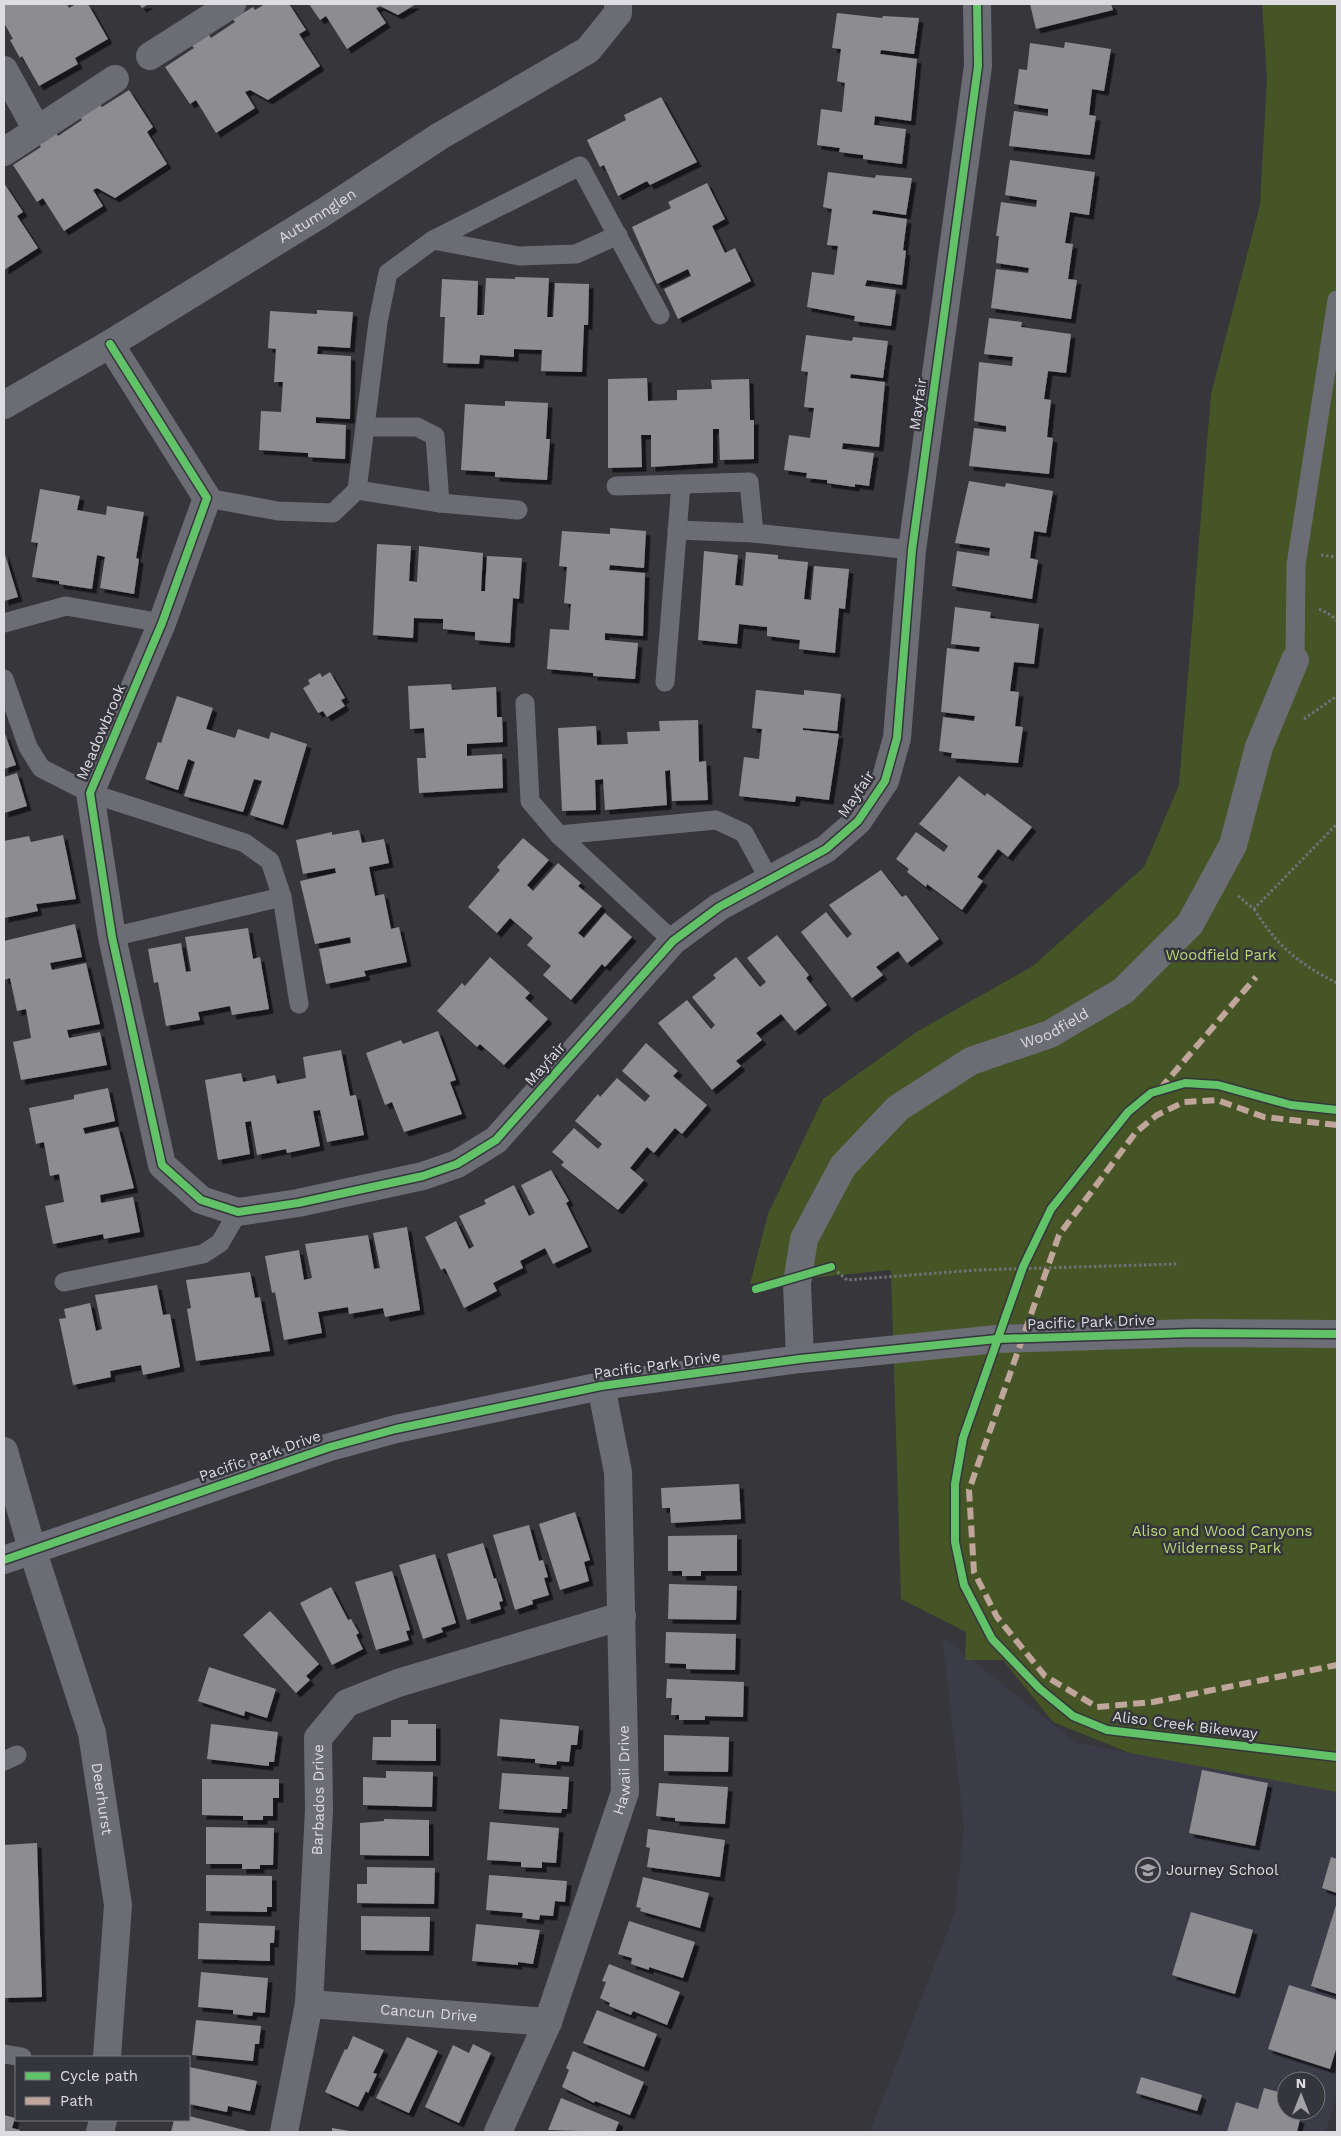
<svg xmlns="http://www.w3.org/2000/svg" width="1341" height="2136" font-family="'Work Sans',sans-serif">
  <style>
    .built { fill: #3c3c49; fill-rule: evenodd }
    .green { fill: #465526 }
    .building { fill: #8d8d91; filter: url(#shadow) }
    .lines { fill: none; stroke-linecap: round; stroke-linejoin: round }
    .path { stroke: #717177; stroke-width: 3; stroke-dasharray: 2.5 2.5; stroke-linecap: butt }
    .service { stroke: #6c6c74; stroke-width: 19 }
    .minor { stroke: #6c6c74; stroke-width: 28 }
    .tertiary { stroke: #6c6c74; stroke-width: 28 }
    .secondary { stroke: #6d6d77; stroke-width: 28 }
    .quiet { stroke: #c0a59a; stroke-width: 6; stroke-dasharray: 12 6; stroke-linecap: butt }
    .cycleway-casing { stroke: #35353c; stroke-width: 11 }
    .cycleway { stroke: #61c268; stroke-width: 8 }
    .labels { text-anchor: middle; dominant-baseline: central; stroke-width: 5; stroke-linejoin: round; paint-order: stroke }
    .street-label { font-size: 15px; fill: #dcdce1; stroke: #35353c }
    .park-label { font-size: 15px; fill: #bad977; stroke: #35353c }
    .poi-label { font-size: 15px; fill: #dcdce1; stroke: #35353c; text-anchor: start }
  </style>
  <defs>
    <filter id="shadow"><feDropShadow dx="4.5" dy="4.5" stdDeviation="0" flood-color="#0009"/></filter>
  </defs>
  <rect width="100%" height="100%" fill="#36363b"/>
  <path class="built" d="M942 1636 1077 1743 1337 1791V2095L1326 2132H870L955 1912 964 1827ZM1286 2081H1316V2111H1286Z"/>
  <path class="green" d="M1262 4H1337V1792L1130 1753 1053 1722 1003 1660H965L966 1632 901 1599 891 1270 750 1284 768 1214 823 1099 918 1031 1033 966 1144 867 1179 785 1211 394 1260 205 1267 79Z"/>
  <g class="building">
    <path d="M4 4H67L69 8 76 4H88L108 39 75 58 78 64 39 86 22 56 20 58 10 40 13 39 4 23Z"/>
    <path d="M139 4H149L142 8Z"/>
    <path d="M265 4H289L306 30 299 34 320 66 268 100 250 90 245 92 255 108 216 133 196 100 190 104 165 67 194 48 192 46 209 35 211 38 235 22 233 19 253 7 255 10Z"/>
    <path d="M309 4H416L398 15 380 6 376 8 386 23 347 49 326 16 320 20Z"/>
    <path d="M1030 4H1111L1113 10 1036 29Z"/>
    <path d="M837 13 882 18 883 16 919 18 914 54 881 50 880 54 917 59 911 121 875 116 874 125 906 129 902 164 863 159V155L839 152 840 148 817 145 821 109 842 112 845 83 837 81 841 49 832 48Z"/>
    <path d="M1065 42 1111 49 1104 91 1092 89 1089 115 1096 116 1090 155 1009 146 1014 111 1048 116V109L1014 104 1019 69 1027 70 1030 43 1064 48Z"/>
    <path d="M129 90 153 127 147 132 167 164 115 198 97 188 93 190 103 206 64 231 43 198 37 202 13 165 41 147 39 144 56 133 58 136 82 120 80 117 100 105 102 107Z"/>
    <path d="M661 97 697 162 650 185 647 181 618 196 604 165 600 167 587 140 626 120 624 115Z"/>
    <path d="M1010 160 1095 172 1089 215 1070 212 1065 243 1073 244 1068 279 1077 280 1071 319 991 308 996 269 1028 273 1029 268 996 263 999 236H996L1001 202 1036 207 1037 200 1005 195Z"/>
    <path d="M828 172 875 178 876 175 912 178 906 215 873 210 872 214 907 219 903 250 906 251 902 285 867 280 865 286 896 290 891 326 854 321 855 316 807 307 812 272 834 275 838 246 827 245 832 209 823 207Z"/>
    <path d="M4 183 23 212 17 216 38 248 4 270Z"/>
    <path d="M707 183 725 219 712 226 725 253 735 248 751 281 678 319 664 289 691 276 688 269 657 284 632 227 671 208 668 202Z"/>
    <path d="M515 277 549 278 547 317H553L555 283 589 284 588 325H584L582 372 541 371 542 350 514 349V357L480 355 479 364 443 363 445 317H440L442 279 478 281 477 315H484L486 278 515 279Z"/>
    <path d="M317 310 353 312 350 348 318 346 317 354 351 356 350 419 316 417V423L346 425 345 459 308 457V453L259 450 261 411 281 412 283 382H274L276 349 268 348 270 311 317 314Z"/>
    <path d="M989 318 1022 322 1021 327 1071 334 1066 373 1048 371 1044 399 1051 400 1047 437 1053 438 1049 474 969 466 974 428 1006 432V426L974 421 979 362 1012 366 1013 357 984 354Z"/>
    <path d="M806 335 852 341 853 337 888 341 883 378 851 374 850 378 885 382 879 447 843 443 842 449 874 453 869 486 855 484V487L827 483V480L806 478 807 473 784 470 789 435 810 438 814 408 804 407 808 372 801 371Z"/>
    <path d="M647 378 648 401 677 400V390L712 389 711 380 749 379 750 420H754V459L720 460 719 429H713V463L651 467V435H641L642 467 608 468V379Z"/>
    <path d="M505 401 548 403 546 439H550L547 480 495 477V472L461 470 465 404 505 406Z"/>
    <path d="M969 481 1005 487 1006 483 1053 491 1046 533 1034 531 1030 558 1038 560 1032 599 952 586 957 551 989 556 990 548 955 543Z"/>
    <path d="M40 489 80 496 77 510 106 515 107 506 144 512 136 558 139 559 134 594 100 588 105 557 97 555 92 589 59 584V581L32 577 38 543 31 542Z"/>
    <path d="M610 528 646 531 644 568 610 565 609 570 645 573 643 636 605 633V640L638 643 635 679 593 676V673L547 669 550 629 569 630 571 604 564 603 567 567 559 566 562 531 610 534Z"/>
    <path d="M377 544 411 546 409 581 417 582 419 546 483 553 481 591H485L487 556 522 558 519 599 513 598 510 643 475 640V632L443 629V619L414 618 413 638 373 635Z"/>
    <path d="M4 551 18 597 4 601Z"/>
    <path d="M704 551 738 555 735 585 743 586 746 552 778 555V559L808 562 804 599 811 600 814 566 849 569 845 609 839 608 835 653 799 649 800 640 767 636V627L739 624 737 644 698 640Z"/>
    <path d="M955 607 991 612 990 618 1039 624 1034 664 1014 662 1010 691 1019 692 1015 726 1023 727 1018 763 951 758 952 753 939 751 943 717 974 721 975 716 941 712 947 648 979 652 980 647 951 644Z"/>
    <path d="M330 672 345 698 341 700 345 706 327 717 323 711 318 713 303 688 310 684 308 680 320 673 322 677Z"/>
    <path d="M451 684 452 690 496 687 497 717H502L503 742 467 744V756L502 754 503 788 419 793 417 758H426L424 728 410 729 408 686Z"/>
    <path d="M756 690 804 695V690L841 694 837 731 803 728V730L839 734 829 800 796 796 795 802 739 796 744 757 759 759 762 729 752 728Z"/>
    <path d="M177 696 213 708 206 729 235 738 238 729 269 739 271 732 307 744 283 825 250 815 262 781 254 779 243 812 184 796 195 762 188 759 178 790 145 779 158 742 161 743Z"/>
    <path d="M698 720 699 762 706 761 708 800 672 801 670 770 665 771 667 805 605 810 603 779 595 780 596 810 562 811 558 728 596 726 597 745 628 744 627 732 660 731 659 721Z"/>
    <path d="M4 734H5L16 765 4 769Z"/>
    <path d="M17 773 27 806 4 813V777Z"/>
    <path d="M959 776 985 796 987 793 1032 827 1008 857 998 849 977 877 983 881 962 910 927 884 926 887 907 872 909 869 896 859 916 832 944 852 948 846 919 824Z"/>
    <path d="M359 830 362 843 384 839 389 863 369 867 375 896 384 894 391 929 399 927 407 962 364 971 366 976 326 984 319 949 351 943 350 937 315 944 300 881 336 873 335 868 303 874 296 840 332 832V835Z"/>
    <path d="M63 835 76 899 36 904 38 911 4 918V841L29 836 31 842Z"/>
    <path d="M523 838 549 860 527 885 533 891 558 863 581 883 578 886 602 906 578 933 584 938 605 913 632 937 605 967 602 964 571 1000 543 975 551 966 527 945 533 938 510 918 497 933 468 907 500 870 497 867Z"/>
    <path d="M881 870 902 897 906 895 939 939 907 963 898 951 876 967 883 975 852 998 801 932 826 912 847 938 852 934 829 905Z"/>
    <path d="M75 924 82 957 50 963 52 970 86 963 100 1024 67 1030 69 1038 100 1032 107 1065 21 1080 13 1042 31 1038 26 1009 17 1011 10 978 4 980V941Z"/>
    <path d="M248 928 253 959 260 957 269 1009 232 1015 230 1006 198 1012 200 1020 166 1026 158 982 154 983 148 949 181 943 186 972 191 971 185 937Z"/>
    <path d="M777 935 809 975 806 978 827 1005 795 1031 781 1014 756 1033 762 1040 736 1061 741 1066 712 1090 658 1023 687 1000 711 1029 715 1025 692 997 716 978 713 975 736 957 760 987 766 982 747 958Z"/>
    <path d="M490 957 530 993 525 998 548 1019 504 1065 480 1044 477 1047 437 1011 462 983 465 986Z"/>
    <path d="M438 1031 456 1080 450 1082 462 1114 404 1132 392 1102 385 1105 366 1053 401 1040 403 1044Z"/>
    <path d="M646 1043 678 1071 673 1076 707 1105 682 1134 675 1128 654 1153 647 1147 630 1168 644 1180 618 1210 561 1165 564 1162 552 1152 574 1128 598 1149 602 1144 575 1121 598 1094 600 1097 617 1078 645 1102 650 1096 622 1071Z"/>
    <path d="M341 1050 350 1096 356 1095 364 1135 327 1142 320 1110 313 1111 320 1146 287 1153 286 1149 257 1155 251 1121 245 1122 250 1154 218 1160 205 1080 241 1073 243 1082 275 1075 277 1084 306 1078 303 1057Z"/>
    <path d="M108 1088 115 1121 83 1128 85 1134 118 1127 134 1188 100 1195 101 1203 133 1197 140 1232 104 1239 103 1234 53 1244 45 1206 64 1202 59 1174 50 1176 44 1142 36 1144 29 1108 74 1099V1095Z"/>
    <path d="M551 1170 569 1201 566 1203 588 1247 553 1264 545 1248 520 1261 523 1268 493 1283 497 1291 464 1308 445 1268 441 1270 425 1237 456 1221 469 1249 474 1246 459 1216 486 1204 484 1200 514 1185 529 1216 535 1213 521 1185Z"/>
    <path d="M407 1227 420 1310 385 1317 383 1308 349 1314 348 1307 318 1312 322 1333 284 1340 275 1292 272 1293 265 1256 299 1250 304 1280 312 1278 305 1244 368 1235 374 1269 380 1268 373 1233Z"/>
    <path d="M250 1272 255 1298 260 1297 270 1351 196 1361 187 1309 191 1308 186 1280Z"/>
    <path d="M157 1285 163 1315 170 1314 180 1367 143 1375 141 1365 110 1371 111 1377 73 1385 59 1319 66 1318 64 1309 90 1303 96 1331 102 1329 95 1295Z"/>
    <path d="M739 1484 741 1519 671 1523 670 1508H662L661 1488Z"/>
    <path d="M575 1512 590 1560 584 1562 589 1581 560 1590 539 1524Z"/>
    <path d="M529 1525 539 1561 543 1560 548 1577 544 1578 549 1595 532 1600 533 1604 515 1610 493 1535Z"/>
    <path d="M737 1535V1571H701V1576H682V1571H668V1536Z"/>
    <path d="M483 1543 494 1579 496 1578 503 1601 499 1602 501 1609 467 1620 447 1554Z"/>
    <path d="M435 1554 456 1623 441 1628 443 1632 423 1639 399 1565Z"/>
    <path d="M392 1571 410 1630 406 1631 409 1640 376 1650 355 1582Z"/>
    <path d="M669 1584 737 1586 736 1620 668 1619Z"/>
    <path d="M331 1587 348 1620 351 1619 359 1633 356 1635 363 1649 332 1665 300 1603Z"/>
    <path d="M270 1611 319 1664 306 1676 310 1680 296 1693 243 1635Z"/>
    <path d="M666 1632 736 1634 735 1670 686 1669V1664L665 1663Z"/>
    <path d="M209 1667 276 1689 267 1718 245 1711 244 1716 198 1701Z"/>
    <path d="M667 1679 744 1682 743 1717 705 1716V1720H679V1715H671L672 1698H666Z"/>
    <path d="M500 1719 579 1726 577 1745H571L569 1762 557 1761 556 1765 535 1763V1759L497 1756Z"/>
    <path d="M391 1720H408V1724H436V1761L372 1760 373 1737H391Z"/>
    <path d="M211 1724 278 1732 274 1762H269V1766L207 1759Z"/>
    <path d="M664 1735 729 1737 728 1772 664 1771Z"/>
    <path d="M1202 1770 1268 1783 1255 1846 1189 1833Z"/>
    <path d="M386 1771 433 1772 432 1807 363 1805V1777L386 1778Z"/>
    <path d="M502 1773 569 1777 567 1809H562L561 1813 499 1809Z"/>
    <path d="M202 1779H279V1798H273V1816H263V1820H243V1816L202 1815Z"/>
    <path d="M659 1783 728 1787 725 1824 675 1821V1818L656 1816Z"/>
    <path d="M384 1819 429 1820V1856L360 1855V1823L384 1821Z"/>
    <path d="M490 1822 559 1828 556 1863 542 1862V1868L521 1867V1862L487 1860Z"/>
    <path d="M206 1827 274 1828 273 1865H260V1869H242V1864H206Z"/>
    <path d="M648 1829 725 1840 720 1877 647 1867 650 1848 646 1847Z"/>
    <path d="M37 1843 42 1997 4 1998V1845Z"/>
    <path d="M1331 1857 1337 1859V1893L1322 1888Z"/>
    <path d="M367 1867 435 1868 434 1904 357 1903V1884H367Z"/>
    <path d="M206 1875 272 1876V1907H267V1912L206 1911Z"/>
    <path d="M489 1875 567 1881 565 1902 555 1901 553 1916 540 1915 539 1920 522 1918 523 1913 486 1910Z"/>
    <path d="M643 1877 709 1893 700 1928 640 1911 641 1908 636 1907Z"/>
    <path d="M1337 1902V1994L1311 1986Z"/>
    <path d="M1191 1912 1253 1930 1235 1994 1172 1975Z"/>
    <path d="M361 1916 430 1917 429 1951 361 1950Z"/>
    <path d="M629 1921 695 1942 683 1978 649 1967V1970L631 1964 632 1958 618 1954Z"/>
    <path d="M199 1923 275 1926 274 1943H270V1961L198 1959Z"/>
    <path d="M476 1924 540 1930 533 1964 518 1962V1965L472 1961Z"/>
    <path d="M609 1964 680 1992 667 2025 633 2011 631 2015 609 2006 610 2003 600 1998 606 1982 602 1981Z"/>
    <path d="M201 1972 268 1978 265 2013 253 2012 252 2016 233 2014V2010L198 2007Z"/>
    <path d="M1289 1985 1337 2000V2046L1330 2069 1268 2049Z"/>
    <path d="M597 2010 657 2034 644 2067 583 2043Z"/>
    <path d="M196 2020 261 2026 259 2044H255L253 2061 192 2055Z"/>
    <path d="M353 2036 384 2050 373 2073 377 2074 368 2093 366 2091 358 2107 325 2092 345 2049 347 2050Z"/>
    <path d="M407 2037 438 2051 409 2113 376 2098Z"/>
    <path d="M473 2044 491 2053 459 2123 425 2107 453 2045 469 2053Z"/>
    <path d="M573 2051 644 2082 630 2115 595 2101 594 2103 562 2087 569 2070 566 2068Z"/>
    <path d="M189 2067 257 2081 250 2111 228 2106 227 2112 189 2104Z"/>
    <path d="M1141 2077 1202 2095 1197 2111 1136 2093Z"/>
    <path d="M1264 2088 1286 2094V2111H1298L1296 2118 1300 2119 1297 2132H1227L1236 2102 1258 2109Z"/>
    <path d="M561 2098 619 2122 615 2132 548 2130Z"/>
    <path d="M4 2115 15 2118 12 2128 20 2130V2132H4Z"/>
    <path d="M189 2116 252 2132H171L174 2120H189Z"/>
    <path d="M332 2128 350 2131V2132H332Z"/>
  </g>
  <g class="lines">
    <g class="path">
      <path d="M1321 555 1337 557"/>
      <path d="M1319 609 1331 615 1337 621"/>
      <path d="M1304 719 1337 696"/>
      <path d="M1238 896 1254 909 1337 824"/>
      <path d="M1254 909C1276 945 1299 964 1337 983"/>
      <path d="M830 1265 847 1280 977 1270 1177 1264"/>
    </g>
    <g class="service">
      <path d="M433 240 519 256 576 254 618 235"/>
      <path d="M365 427H417L435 436 440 503"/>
      <path d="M616 486 749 482 754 533 912 550"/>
      <path d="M357 490 440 503 518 510"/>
      <path d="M207 498 278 511 333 513 357 490 378 322 388 273 433 240 580 166 660 315"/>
      <path d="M677 530 754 533"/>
      <path d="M4 623 66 606 162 623"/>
      <path d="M1295 660 1296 565 1337 300"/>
      <path d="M4 679 28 747 41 768 90 793 245 843 270 861 282 897 299 1004"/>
      <path d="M665 682 681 484"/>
      <path d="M525 703 530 801 559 835 673 941"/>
      <path d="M559 835 716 820 744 833 769 879"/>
      <path d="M112 937 282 897"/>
      <path d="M64 1282 203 1254 220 1243 238 1212"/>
      <path d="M4 1761 17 1755"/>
      <path d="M4 2054 22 2057"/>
    </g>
    <g class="minor">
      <path d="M150 56 232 4"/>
      <path d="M4 70 37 130"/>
      <path d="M4 152 115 79"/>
      <path d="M110 344 207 498 162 623 90 793 112 937 162 1165 201 1200 238 1212 298 1203 423 1176 457 1164 496 1140 673 941 719 907 826 849 858 821 885 781 897 738 912 550 978 66 977 4"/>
      <path id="s1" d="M800 1359 797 1283 804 1239 843 1166 898 1108 971 1061 1050 1034 1123 991 1190 924 1233 845 1259 747 1295 660"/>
      <path d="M4 1451 32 1549"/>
      <path id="s2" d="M309 2004 548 2022"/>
      <path id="s3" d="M284 2132 309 2004 319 1810 318 1738 347 1703 398 1683 622 1616"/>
      <path id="s4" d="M498 2132 548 2022 625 1792 618 1472 601 1386"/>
    </g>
    <g class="tertiary">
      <path id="s5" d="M4 405 110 344 324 212 440 136 588 50 618 13V4"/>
      <path id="s6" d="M32 1549 92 1733 118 1905 107 2057"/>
      <path d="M100 2132 103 2120"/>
    </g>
    <path class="secondary" d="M4 1560 330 1447 396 1429 601 1386 800 1359 997 1339 1192 1333 1337 1334"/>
    <g class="quiet">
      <path d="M1160 1089 1256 977"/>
      <path d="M1337 1125 1264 1117 1217 1100 1184 1102 1157 1115 1136 1132 1059 1235 969 1490 974 1572 997 1617 1045 1676 1097 1707 1153 1702 1337 1665"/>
    </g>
    <defs>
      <g id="cycleway">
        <path d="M110 344 207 498 162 623 90 793 112 937 162 1165 201 1200 238 1212 298 1203 423 1176 457 1164 496 1140 673 941 719 907 826 849 858 821 885 781 897 738 912 550 978 66 977 4"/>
        <path d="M1337 1110 1291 1105 1218 1085 1185 1083 1151 1093 1128 1112 1051 1209 1023 1267 963 1438 955 1484V1542L964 1585 992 1639 1040 1689 1073 1716 1107 1730 1337 1757"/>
        <path d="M756 1289 831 1267"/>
        <path d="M4 1560 330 1447 396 1429 601 1386 800 1359 997 1339 1192 1333 1337 1334"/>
      </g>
    </defs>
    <use href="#cycleway" class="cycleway-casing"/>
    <use href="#cycleway" class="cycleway"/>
  </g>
  <defs>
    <symbol id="school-ring" viewBox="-11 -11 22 22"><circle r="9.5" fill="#35353c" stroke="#a2a2a7" stroke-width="1.5"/><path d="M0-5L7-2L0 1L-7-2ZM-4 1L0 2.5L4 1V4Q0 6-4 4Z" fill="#a2a2a7"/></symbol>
  </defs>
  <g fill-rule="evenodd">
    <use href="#school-ring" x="1134" y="1856" width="28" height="28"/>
  </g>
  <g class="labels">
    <g class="street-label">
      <text stroke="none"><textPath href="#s5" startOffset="366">Autumnglen</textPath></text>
      <text transform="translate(918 404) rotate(-82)">Mayfair</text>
      <text transform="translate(101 732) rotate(-67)">Meadowbrook</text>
      <text transform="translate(856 794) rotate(-56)">Mayfair</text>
      <text stroke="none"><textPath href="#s1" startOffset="460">Woodfield</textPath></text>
      <text transform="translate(545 1064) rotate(-48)">Mayfair</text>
      <text transform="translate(1091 1322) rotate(-2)">Pacific Park Drive</text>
      <text transform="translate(657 1365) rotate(-8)">Pacific Park Drive</text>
      <text transform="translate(260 1456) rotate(-19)">Pacific Park Drive</text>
      <text transform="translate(1185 1725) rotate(7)">Aliso Creek Bikeway</text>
      <text stroke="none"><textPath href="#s4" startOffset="385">Hawaii Drive</textPath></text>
      <text stroke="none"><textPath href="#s6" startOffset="260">Deerhurst</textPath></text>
      <text stroke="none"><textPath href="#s3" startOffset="335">Barbados Drive</textPath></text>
      <text stroke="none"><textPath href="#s2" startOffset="120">Cancun Drive</textPath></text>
    </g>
    <g class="park-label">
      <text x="1221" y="955">Woodfield Park</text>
      <text x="1222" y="1531">Aliso and Wood Canyons<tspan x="1222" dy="17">Wilderness Park</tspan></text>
    </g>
    <g class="poi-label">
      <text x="1166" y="1870">Journey School</text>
    </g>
  </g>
  <rect width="1341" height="2136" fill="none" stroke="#dcdce1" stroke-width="10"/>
  <rect x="15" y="2056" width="175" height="65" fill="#35353c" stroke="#78787e"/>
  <rect x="25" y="2072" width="25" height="8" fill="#61c268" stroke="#78787e"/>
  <text x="60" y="2081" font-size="15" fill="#dcdce1">Cycle path</text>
  <rect x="25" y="2097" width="25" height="8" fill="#c0a59a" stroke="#78787e"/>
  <text x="60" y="2106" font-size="15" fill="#dcdce1">Path</text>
  <g transform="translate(1301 2096)"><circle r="24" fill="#35353c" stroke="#78787e"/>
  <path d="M0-4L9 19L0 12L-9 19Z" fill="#a2a2a7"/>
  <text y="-8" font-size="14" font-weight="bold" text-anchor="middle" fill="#dcdce1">N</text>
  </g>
</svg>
